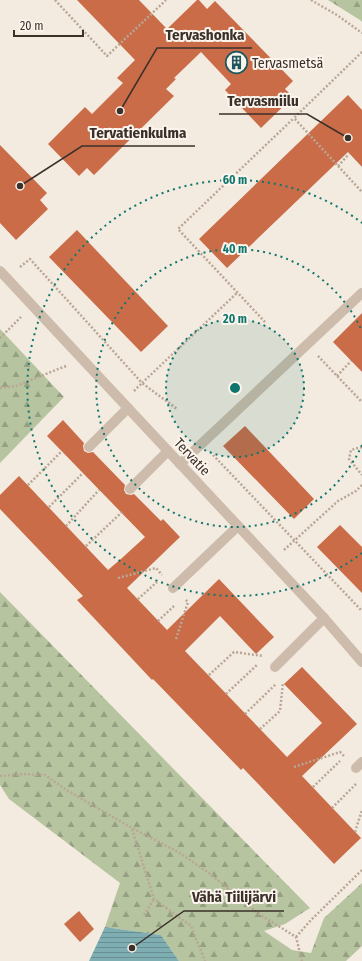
<svg xmlns="http://www.w3.org/2000/svg" width="362" height="961" font-family="'Fira Sans Condensed',sans-serif">
  <style>
    .forest { fill: url(#forest-firs) }
    .water { fill: url(#water-rules) }
    .building { fill: #ca6c48 }
    .lines { fill: none; stroke-linecap: round; stroke-linejoin: round }
    .path { stroke: #b9a695; stroke-width: 2.5; stroke-dasharray: 2 2; stroke-linecap: butt }
    .minor { stroke: #cdbcab; stroke-width: 10 }
    .ring { fill: none; stroke: #0f766e; stroke-width: 2; stroke-dasharray: 2 4 }
    .labels { text-anchor: middle; dominant-baseline: central; stroke-width: 4; stroke-linejoin: round; paint-order: stroke }
    .poi-label { font-size: 14px; fill: #3b302a; stroke: #fbf5ed; text-anchor: start }
    .street-label { font-size: 14px; fill: #3b302a; stroke: #fbf5ed }
    .centre { fill: #0f766e; stroke: #fbf5ed; stroke-width: 2 }
    .ring-label { font-size: 12px; text-anchor: middle; font-weight: bold; fill: #0f766e; stroke: #fbf5ed; stroke-width: 4; stroke-linejoin: round; paint-order: stroke }
    .leader { fill: none; stroke: #3b302a; stroke-width: 1.5 }
    .callout-dot { fill: #3b302a; stroke: #fbf5ed; stroke-width: 1.5 }
    .callout-label { font-size: 15px; text-anchor: middle; font-weight: bold; fill: #3b302a; stroke: #fbf5ed; stroke-width: 4; stroke-linejoin: round; paint-order: stroke }
  </style>
  <defs>
    <pattern id="forest-firs" width="22" height="20" patternUnits="userSpaceOnUse"><rect width="22" height="20" fill="#b6c49f"/><path d="M5 1l3.5 6h-7zM16 11l3.5 6h-7z" fill="#95a082"/></pattern>
    <pattern id="water-rules" width="6" height="5" patternUnits="userSpaceOnUse"><rect width="6" height="5" fill="#7eaeb2"/><path d="M0 2.5h6" fill="none" stroke="#688e91"/></pattern>
  </defs>
  <rect width="100%" height="100%" fill="#f4ebe0"/>
  <g class="forest">
    <path d="M328 0H362V22L360 20Z"/>
    <path d="M0 329 64 397 0 463Z"/>
    <path d="M0 592 310 908 285 924 264 931 292 950 311 953 324 918 362 883V946L346 961H179L161 935 105 927 120 883 9 799 0 785Z"/>
  </g>
  <path class="water" d="M105 927 161 935 179 961H89Z"/>
  <g class="building">
    <path d="M77 0H139L167 29 197 0H199L207 9 215 1 293 81 285 89 293 97 261 128 225 90 231 84 201 52 174 78 176 79 166 89 174 96 94 175 87 168 79 176 48 144 85 107 92 114 123 83 117 78 135 60Z"/>
    <path d="M348 95 362 110V167L348 152 227 268 199 239Z"/>
    <path d="M0 145 47 193 40 200 48 209 16 240 0 223Z"/>
    <path d="M77 230 168 326 141 352 49 257Z"/>
    <path d="M362 313V372L333 342Z"/>
    <path d="M63 420 84 443 83 446 84 451 88 453 93 452 125 485 124 490 126 494 131 495 134 494 161 521 163 519 180 537 127 588 167 630 219 579 274 637 256 654 220 616 185 651 287 757 322 723 284 684 302 667 357 724 302 776 361 838 334 864 243 768 241 770 153 679 152 680 77 600 83 596 0 509V495L19 476 108 570 122 558 145 537 47 436Z"/>
    <path d="M245 426 314 499 294 519 223 446Z"/>
    <path d="M340 525 362 547V593L317 547Z"/>
    <path d="M79 911 94 929 80 942 64 924Z"/>
  </g>
  <g class="lines">
    <g class="path">
      <path d="M55 0 107 56 166 0"/>
      <path d="M311 0 337 15 362 33"/>
      <path d="M362 52 294 118 362 192"/>
      <path d="M338 166 349 154"/>
      <path d="M20 267 30 259 142 383 237 293"/>
      <path d="M265 322 178 229 294 118"/>
      <path d="M0 338 21 317"/>
      <path d="M318 356 362 402"/>
      <path d="M337 376 351 361"/>
      <path d="M0 388 16 386 66 366"/>
      <path d="M134 391 142 383 177 409"/>
      <path d="M362 447 351 450 349 459 362 475"/>
      <path d="M213 455 362 611"/>
      <path d="M28 485 62 451"/>
      <path d="M49 507 83 473"/>
      <path d="M66 526 99 490"/>
      <path d="M86 546 122 512"/>
      <path d="M284 550 338 501 356 491 362 485"/>
      <path d="M118 578 156 568 162 575"/>
      <path d="M138 599 157 582"/>
      <path d="M158 621 174 606"/>
      <path d="M176 639 188 602 185 599"/>
      <path d="M209 675 234 652 263 656"/>
      <path d="M226 694 258 664"/>
      <path d="M245 714 276 684"/>
      <path d="M260 729 280 711 283 682"/>
      <path d="M294 767 340 752 345 757"/>
      <path d="M0 776 24 774 45 775 68 791 132 828 178 852 209 873 259 914 296 937 302 961"/>
      <path d="M313 787 340 761"/>
      <path d="M332 808 356 784"/>
      <path d="M132 829 154 899 191 926 205 961"/>
      <path d="M355 832 362 810"/>
      <path d="M144 915 154 899"/>
      <path d="M296 937 311 920 362 870"/>
    </g>
    <g class="minor">
      <path d="M0 271 324 618 362 662"/>
      <path d="M89 447 128 408"/>
      <path d="M180 464 362 293"/>
      <path d="M130 489 168 451"/>
      <path d="M173 588 238 526"/>
      <path d="M275 667 324 618"/>
      <path d="M356 768 362 762"/>
    </g>
  </g>
  <circle cx="235" cy="388" r="69" fill="#0f766e" fill-opacity=".12"/>
  <g class="ring">
    <circle cx="235" cy="388" r="69"/>
    <path d="M362 445A139 139 0 1 1 362 331"/>
    <path d="M362 553A208 208 0 1 1 362 223"/>
  </g>
  <defs>
    <symbol id="building-ring" viewBox="-11 -11 22 22"><circle r="9.5" fill="#fbf5ed" stroke="#1e585e" stroke-width="1.5"/><path d="M-4-6H4V6H1V3H-1V6H-4ZM-2.5-4.3h1.7v1.8h-1.7ZM.8-4.3h1.7v1.8H.8ZM-2.5-1h1.7V.8h-1.7ZM.8-1h1.7V.8H.8Z" fill="#1e585e"/></symbol>
  </defs>
  <g fill-rule="evenodd">
    <use href="#building-ring" x="224" y="50" width="25" height="25"/>
  </g>
  <g class="labels">
    <g class="poi-label">
      <text x="252" y="63">Tervasmetsä</text>
    </g>
    <g class="street-label">
      <text transform="translate(192 457) rotate(47)">Tervatie</text>
    </g>
  </g>
  <circle cx="235" cy="388" r="6" class="centre"/>
  <g class="ring-label">
    <text x="235" y="184">60 m</text>
    <text x="235" y="253">40 m</text>
    <text x="235" y="323">20 m</text>
  </g>
  <path class="leader" d="M120 111L157 48H252M348 138L307 114H219M20 186L82 146H195M132 948L184 911H284"/>
  <g class="callout-dot">
    <circle cx="120" cy="111" r="4"/>
    <circle cx="348" cy="138" r="4"/>
    <circle cx="20" cy="186" r="4"/>
    <circle cx="132" cy="948" r="4"/>
  </g>
  <g class="callout-label">
    <text x="205" y="40">Tervashonka</text>
    <text x="263" y="106">Tervasmiilu</text>
    <text x="138" y="138">Tervatienkulma</text>
    <text x="234" y="902">Vähä Tiilijärvi</text>
  </g>
  <path d="M14 30v6h69v-6" fill="none" stroke="#3b302a" stroke-width="2"/>
  <text x="20" y="30" font-size="12" fill="#3b302a" stroke="#fbf5ed" stroke-width="3" paint-order="stroke">20 m</text>
</svg>
